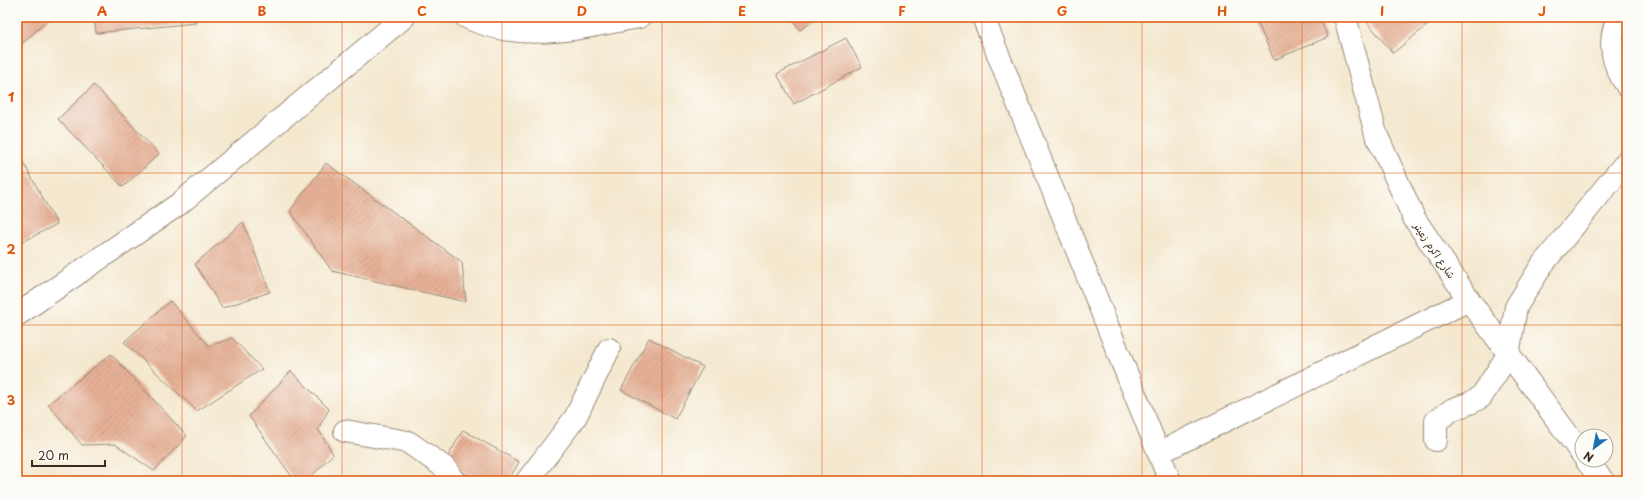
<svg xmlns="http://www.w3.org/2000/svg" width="1644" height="498" font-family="'Playpen Sans','Playpen Sans Arabic',sans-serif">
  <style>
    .building { fill: url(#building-hatch) }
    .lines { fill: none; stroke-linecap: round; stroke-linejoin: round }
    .minor-casing { stroke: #988976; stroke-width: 24 }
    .minor { stroke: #fff; stroke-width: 22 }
    .grid { fill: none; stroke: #df570d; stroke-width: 1; stroke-opacity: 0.55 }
    .labels { text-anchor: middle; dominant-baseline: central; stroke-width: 3; stroke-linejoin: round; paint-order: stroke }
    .street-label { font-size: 10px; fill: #3b2a1e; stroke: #fdfcf7 }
    .neatline { fill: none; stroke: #df570d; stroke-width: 1.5 }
    .grid-label { font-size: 13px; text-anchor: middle; font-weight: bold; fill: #df570d }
  </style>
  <defs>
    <pattern id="building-hatch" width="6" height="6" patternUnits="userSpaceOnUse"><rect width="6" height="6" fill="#e6b196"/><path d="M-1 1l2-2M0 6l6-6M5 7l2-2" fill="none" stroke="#c69881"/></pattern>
  </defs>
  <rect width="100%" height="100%" fill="#fdfcf7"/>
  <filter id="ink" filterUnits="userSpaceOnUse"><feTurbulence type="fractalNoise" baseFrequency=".025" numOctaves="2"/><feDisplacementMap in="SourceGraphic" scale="8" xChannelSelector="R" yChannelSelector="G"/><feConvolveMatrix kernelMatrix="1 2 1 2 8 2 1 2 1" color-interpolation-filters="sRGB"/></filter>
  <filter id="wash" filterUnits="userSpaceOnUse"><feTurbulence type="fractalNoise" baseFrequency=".012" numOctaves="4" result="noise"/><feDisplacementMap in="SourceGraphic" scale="16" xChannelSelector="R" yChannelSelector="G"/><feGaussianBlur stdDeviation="0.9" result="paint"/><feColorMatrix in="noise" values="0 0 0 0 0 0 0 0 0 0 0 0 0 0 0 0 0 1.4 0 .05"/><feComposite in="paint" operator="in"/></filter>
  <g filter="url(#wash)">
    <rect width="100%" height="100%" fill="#f4e8cf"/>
    <g id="blocks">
      <g class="building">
        <path d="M17 17H51L17 48Z"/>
        <path d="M94 17H195L196 23 96 33Z"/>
        <path d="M791 17H820L800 30Z"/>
        <path d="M1255 17H1319L1328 37 1274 60Z"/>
        <path d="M1363 17H1426L1431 22 1393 53Z"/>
        <path d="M846 38 862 67 794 104 777 74Z"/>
        <path d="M94 85 159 154 123 187 58 119Z"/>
        <path d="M17 151 57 224 17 245Z"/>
        <path d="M326 163 462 262 466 302 332 271 290 211Z"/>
        <path d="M243 222 270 292 222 308 195 264Z"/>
        <path d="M170 301 209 346 232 338 262 369 197 411 124 342Z"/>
        <path d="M649 338 703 367 675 419 621 390Z"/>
        <path d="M111 354 187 436 154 471 115 444 82 445 48 404Z"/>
        <path d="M291 371 329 409 318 429 333 454 307 481H295L249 416Z"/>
        <path d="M463 430 519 462 508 481H478L445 462Z"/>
      </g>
    </g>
  </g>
  <g filter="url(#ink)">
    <use href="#blocks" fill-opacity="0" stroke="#988976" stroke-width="1"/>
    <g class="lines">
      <defs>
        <g id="minor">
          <path d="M466 17C523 44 580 28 639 17"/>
          <path d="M983 17 1170 481"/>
          <path d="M1345 17 1376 134 1414 218 1469 300 1582 454"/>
          <path d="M1618 17C1607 43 1612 64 1627 86"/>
          <path d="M17 315 179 204 404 17"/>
          <path d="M345 431 408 442 444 467 454 481"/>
          <path d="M1436 440V421L1453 409 1470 403 1481 397 1508 355 1516 307 1542 265 1627 161"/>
          <path d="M1159 453 1469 300"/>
          <path d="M1586 460 1603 481"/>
          <path d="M527 481 575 418 609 349"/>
        </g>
      </defs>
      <use href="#minor" class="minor-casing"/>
      <use href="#minor" class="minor"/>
    </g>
  </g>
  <path class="grid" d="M182 17V481M342 17V481M502 17V481M662 17V481M822 17V481M982 17V481M1142 17V481M1302 17V481M1462 17V481M17 173H1627M17 325H1627"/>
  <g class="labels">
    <g class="street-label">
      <text transform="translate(1435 250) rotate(56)">شارع اكرم زعيتر</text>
    </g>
  </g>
  <rect width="1644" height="498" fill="none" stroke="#fdfcf7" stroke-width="44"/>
  <g transform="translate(1594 448) rotate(212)"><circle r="19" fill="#fdfcf7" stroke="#afa8a0"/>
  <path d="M0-3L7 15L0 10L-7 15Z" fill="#1f6fb2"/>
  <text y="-6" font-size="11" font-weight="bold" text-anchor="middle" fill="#3b2a1e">N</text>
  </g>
  <path d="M32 460v6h73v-6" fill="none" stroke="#3b2a1e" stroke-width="2"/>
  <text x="38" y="460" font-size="12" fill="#3b2a1e" stroke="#fdfcf7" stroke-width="3" paint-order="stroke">20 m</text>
  <rect x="22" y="22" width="1600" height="454" class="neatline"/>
  <g class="grid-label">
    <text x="102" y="16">A</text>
    <text x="262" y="16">B</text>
    <text x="422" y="16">C</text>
    <text x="582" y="16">D</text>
    <text x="742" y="16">E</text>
    <text x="902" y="16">F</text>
    <text x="1062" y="16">G</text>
    <text x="1222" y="16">H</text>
    <text x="1382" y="16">I</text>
    <text x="1542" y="16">J</text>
    <text x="11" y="102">1</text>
    <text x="11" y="254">2</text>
    <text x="11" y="405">3</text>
  </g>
</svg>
